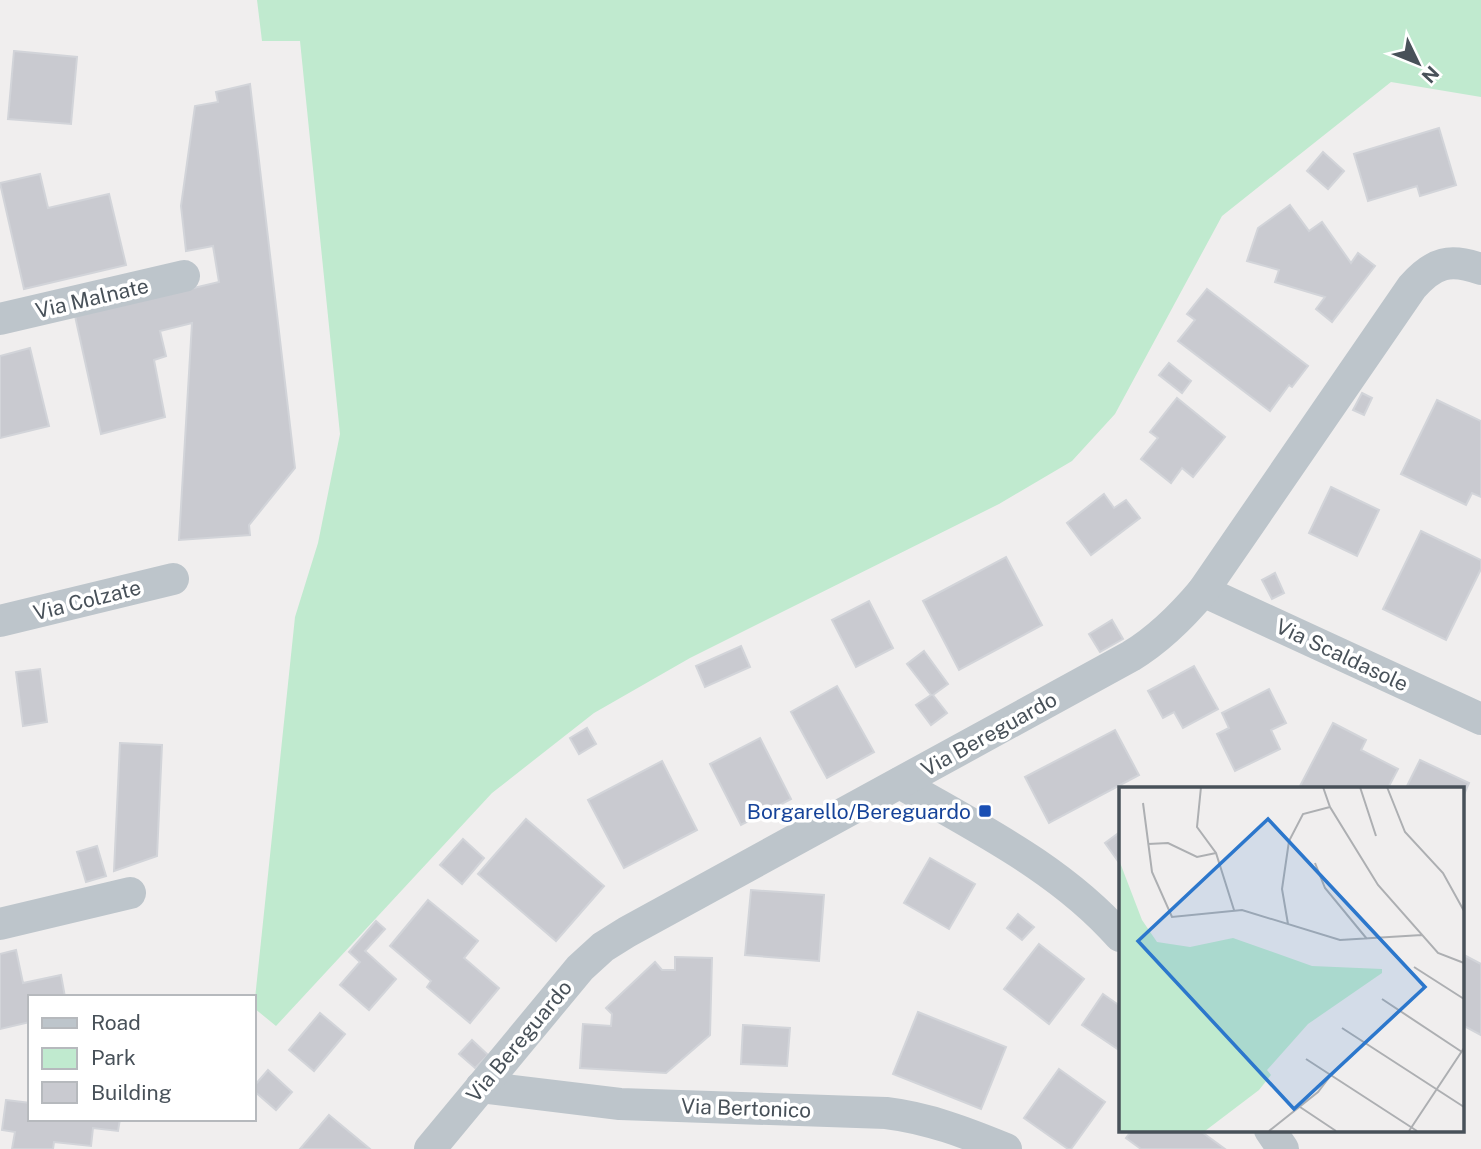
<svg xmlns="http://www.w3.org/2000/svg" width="1481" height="1149" font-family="'Public Sans',sans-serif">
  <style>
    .green { fill: #c0eacf }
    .building { fill: #c9cad0; stroke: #d2d4d9; stroke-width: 2 }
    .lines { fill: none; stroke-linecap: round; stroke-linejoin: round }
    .street { stroke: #bdc5cb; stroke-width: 32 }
    .transit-dot { fill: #1a4fb4; stroke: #fff; stroke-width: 2.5 }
    .labels { text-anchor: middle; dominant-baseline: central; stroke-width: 7; stroke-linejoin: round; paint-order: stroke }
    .street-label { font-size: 21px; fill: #485159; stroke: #fff }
    .transit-label { font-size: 21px; fill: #164399; stroke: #fff; text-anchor: end }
    .inset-road { fill: none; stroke: #adafb2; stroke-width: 2 }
    .view { fill: #2c77cc; fill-opacity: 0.15; stroke: #2c77cc; stroke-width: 3.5 }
    .inset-edge { fill: none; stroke: #485159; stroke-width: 3.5 }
  </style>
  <rect width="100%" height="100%" fill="#f0eeee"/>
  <path class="green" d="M257 0H1481V97L1391 82 1222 216 1115 414 1072 461 999 504 690 658 594 713 492 793 276 1026 254 1008 295 617 318 543 340 434 300 41H262Z"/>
  <g class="building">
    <path d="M14 51 77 57 71 124 8 119Z"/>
    <path d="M250 84 295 468 249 525 250 535 179 540 192 323 160 331 166 356 154 360 165 417 101 434 75 316 219 282 213 246 186 251 181 206 195 106 218 102 216 92Z"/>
    <path d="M1439 128 1456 185 1420 196 1417 186 1368 201 1354 154Z"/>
    <path d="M1323 152 1344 171 1328 189 1307 171Z"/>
    <path d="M40 174 48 208 109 194 126 265 24 289 0 183Z"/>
    <path d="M1290 205 1309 231 1322 222 1351 263 1358 253 1375 266 1332 322 1316 309 1325 297 1275 282 1279 270 1247 261 1258 228Z"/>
    <path d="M1207 289 1308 366 1292 387 1289 385 1270 411 1178 341 1195 320 1187 314Z"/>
    <path d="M30 348 49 426 0 438V356Z"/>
    <path d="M1169 363 1191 381 1182 393 1159 375Z"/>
    <path d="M1362 393 1372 398 1364 415 1353 410Z"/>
    <path d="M1177 398 1225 437 1193 477 1182 468 1171 483 1141 459 1158 438 1150 432Z"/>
    <path d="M1437 400 1481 421V497L1472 493 1466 505 1401 474Z"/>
    <path d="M1331 487 1379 510 1357 556 1309 533Z"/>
    <path d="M1104 494 1114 508 1126 500 1140 518 1091 555 1067 523Z"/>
    <path d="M1421 531 1481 560V569L1446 640 1383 609Z"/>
    <path d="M1006 557 1042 625 959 670 923 601Z"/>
    <path d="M1275 573 1284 593 1272 599 1262 580Z"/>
    <path d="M869 601 893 648 856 667 832 620Z"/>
    <path d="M1112 620 1123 639 1100 652 1089 634Z"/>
    <path d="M741 646 750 667 705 687 696 666Z"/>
    <path d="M924 651 948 684 933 695 947 713 931 725 916 705 931 695 907 664Z"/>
    <path d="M1194 666 1218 709 1183 728 1174 712 1163 718 1148 691Z"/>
    <path d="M40 669 47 722 23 726 16 672Z"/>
    <path d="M837 686 874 752 827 778 791 712Z"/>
    <path d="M1269 689 1286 723 1271 730 1280 749 1235 771 1217 734 1229 728 1222 713Z"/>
    <path d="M1333 723 1366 740 1361 750 1398 769 1388 788H1299Z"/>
    <path d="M587 728 596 744 579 754 570 738Z"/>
    <path d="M1115 730 1139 775 1049 823 1025 777Z"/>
    <path d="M760 738 791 799 741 825 710 764Z"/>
    <path d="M120 743 162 745 157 856 114 871Z"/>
    <path d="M1420 760 1469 783 1462 799V788H1406Z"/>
    <path d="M662 761 697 830 624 868 588 800Z"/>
    <path d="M526 819 604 886 556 941 478 874Z"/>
    <path d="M1120 832V864L1105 843Z"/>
    <path d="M463 839 484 858 462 884 440 865Z"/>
    <path d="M97 846 106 876 86 882 77 852Z"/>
    <path d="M930 858 975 884 949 929 904 903Z"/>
    <path d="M751 890 824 895 819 961 745 955Z"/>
    <path d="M428 900 478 941 464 958 499 988 470 1023 427 987 431 981 390 946Z"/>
    <path d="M1018 914 1034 927 1022 940 1007 928Z"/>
    <path d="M376 921 385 929 365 951 396 979 369 1010 340 985 360 962 349 952Z"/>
    <path d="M1039 944 1084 979 1049 1024 1004 989Z"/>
    <path d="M16 950 23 983 61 975 65 997H30V1022L0 1029V954Z"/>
    <path d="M1462 954 1481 964V1035L1462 1025Z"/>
    <path d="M675 957 712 958 710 1035 666 1073 580 1068 583 1024 611 1026 612 1014 606 1008 655 962 662 970H675Z"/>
    <path d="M1103 994 1120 1006V1048L1119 1050 1082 1025Z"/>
    <path d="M918 1012 1006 1047 981 1109 893 1074Z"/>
    <path d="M320 1013 345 1034 314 1071 289 1050Z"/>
    <path d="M743 1025 790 1028 787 1066 741 1064Z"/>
    <path d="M472 1040 488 1055 475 1068 459 1054Z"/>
    <path d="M1059 1069 1105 1102 1071 1149H1068L1024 1118Z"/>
    <path d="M268 1070 292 1092 276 1110 254 1091V1086Z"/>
    <path d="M6 1100 30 1103V1119H120L118 1131 93 1128 91 1146 54 1142 53 1149H12L15 1132 2 1130Z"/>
    <path d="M329 1115 370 1149H300Z"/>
    <path d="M1132 1130H1199L1225 1149H1141L1126 1138Z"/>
  </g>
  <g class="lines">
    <g class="street">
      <path d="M0 319 184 276"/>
      <path d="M1203 591 1481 719"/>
      <path d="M0 621 173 579"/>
      <path d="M900 783C977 828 1060 868 1120 936"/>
      <path d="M0 924 130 893"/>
      <path d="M481 1087 620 1104 886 1113C928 1118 967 1133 1006 1149"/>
      <path d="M1270 1130 1283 1149"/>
      <path d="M430 1149 580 968 603 947 627 932 1131 656C1159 639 1182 616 1203 591L1412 287C1434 262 1450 258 1481 269"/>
    </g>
  </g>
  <rect class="transit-dot" x="978" y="804" width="14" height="14" rx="3.5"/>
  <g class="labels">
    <g class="street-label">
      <text transform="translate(92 298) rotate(-13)">Via Malnate</text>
      <text transform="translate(87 600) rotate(-14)">Via Colzate</text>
      <text transform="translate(1342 655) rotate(25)">Via Scaldasole</text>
      <text transform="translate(989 734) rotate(-29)">Via Bereguardo</text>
      <text transform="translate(519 1041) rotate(-50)">Via Bereguardo</text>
      <text transform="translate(746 1108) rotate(2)">Via Bertonico</text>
    </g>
    <g class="transit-label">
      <text x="971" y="811">Borgarello/Bereguardo</text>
    </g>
  </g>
  <g transform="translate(1119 787)">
    <rect width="345" height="345" fill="#f0eeee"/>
    <path d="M0 73 23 133 38 155 71 160 114 151 193 179 263 182V186L189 237 148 283 152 288 140 303 86 344H0Z" fill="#c0eacf"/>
    <path class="inset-road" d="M82 0 78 40 97 66 115 123M204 0 211 20 259 98 319 166 345 176M241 0 257 49M268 0 286 45 324 86 345 124M24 16 33 85 53 130 123 123 221 153 303 148M29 57 49 56 78 70 97 66M196 76 206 101 248 152M169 137 163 102 170 54 184 27 211 20M295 180 345 212M263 212 343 265M223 241 345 320M187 272 298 344M181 320 217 344M150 344 199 305 212 288M290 344 345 261"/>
    <path class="view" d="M149 32 306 200 175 322 19 154Z"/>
    <rect width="345" height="345" class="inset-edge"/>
  </g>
  <rect x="28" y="995" width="228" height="126" fill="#ffffff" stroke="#b6b9bd" stroke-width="2"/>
  <rect x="42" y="1018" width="35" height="10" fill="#bdc5cb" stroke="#b6b9bd" stroke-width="2"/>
  <text x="91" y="1030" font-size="21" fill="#485159">Road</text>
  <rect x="42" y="1048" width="35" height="21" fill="#c0eacf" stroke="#b6b9bd" stroke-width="2"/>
  <text x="91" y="1065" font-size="21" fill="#485159">Park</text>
  <rect x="42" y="1082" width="35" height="21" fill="#c9cad0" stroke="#b6b9bd" stroke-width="2"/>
  <text x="91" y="1100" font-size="21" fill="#485159">Building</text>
  <g transform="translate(1418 63) rotate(133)" stroke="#ffffff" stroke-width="5" paint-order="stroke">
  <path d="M0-5L12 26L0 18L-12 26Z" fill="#485159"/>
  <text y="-10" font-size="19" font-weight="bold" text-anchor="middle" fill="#485159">N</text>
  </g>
</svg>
